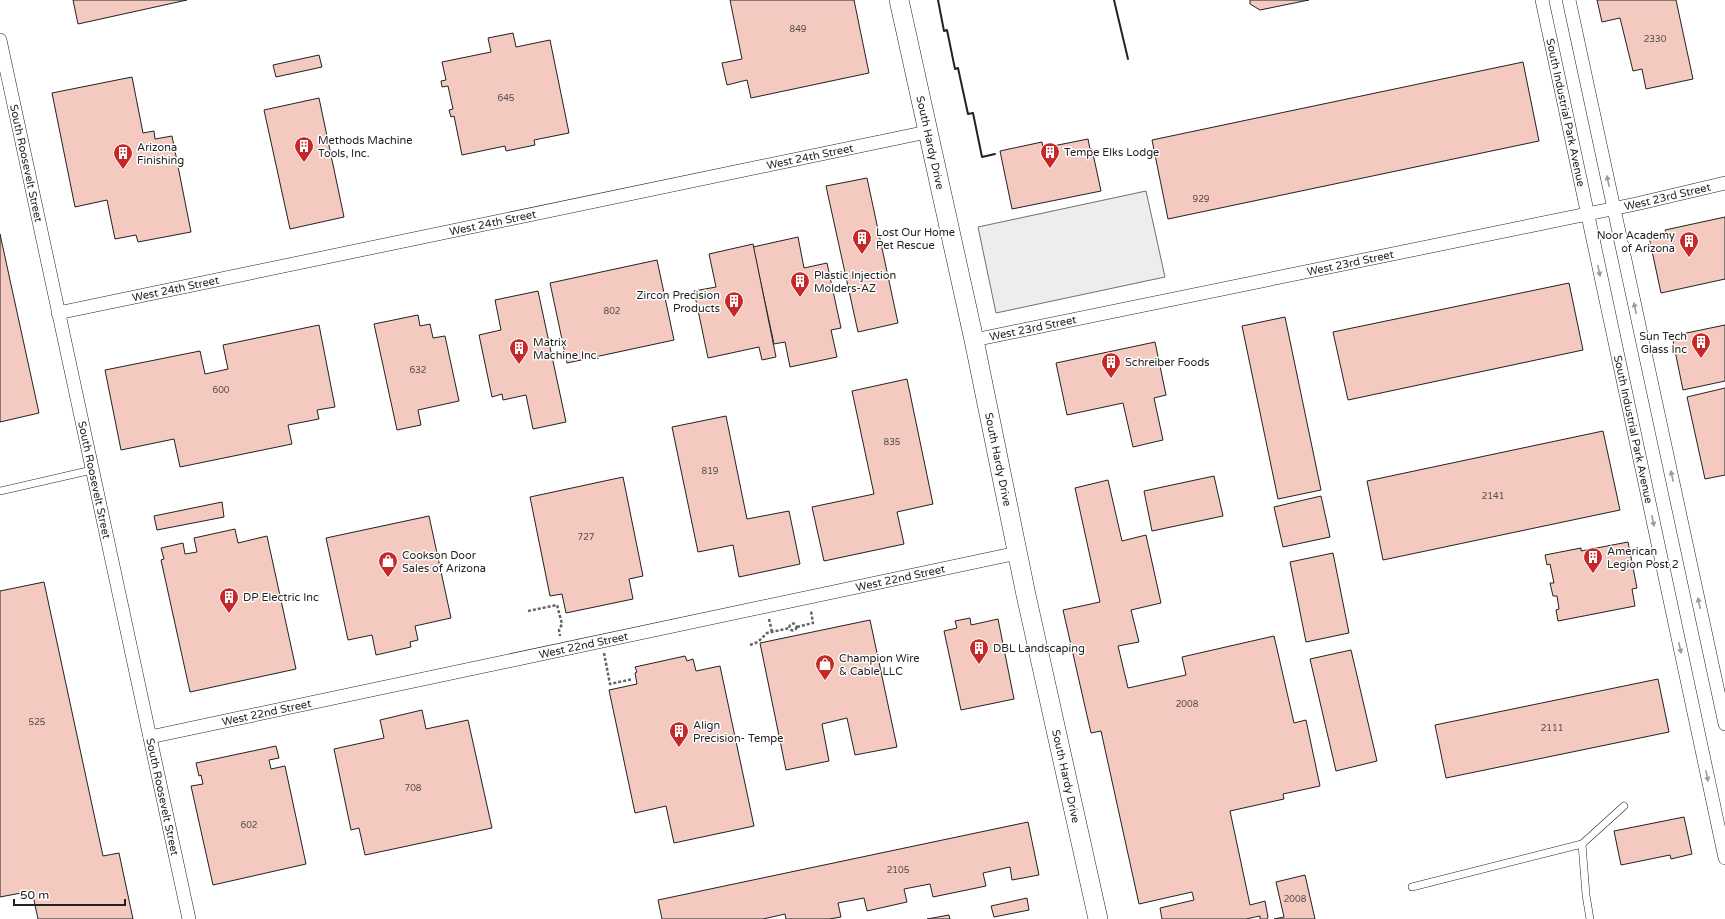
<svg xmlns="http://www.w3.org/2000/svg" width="1725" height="919" font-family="'Varela Round',sans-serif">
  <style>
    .parking { fill: #ededed; stroke: #6f6f6f }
    .building { fill: #f3c9c0; stroke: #222 }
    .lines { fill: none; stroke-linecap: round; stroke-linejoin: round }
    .lane-casing { stroke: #222; stroke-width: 8 }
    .street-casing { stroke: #222; stroke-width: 14 }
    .secondary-casing { stroke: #222; stroke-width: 20 }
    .path { stroke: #646464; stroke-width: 2.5; stroke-dasharray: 3 2; stroke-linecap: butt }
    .lane { stroke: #fff; stroke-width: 7 }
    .street { stroke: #fff; stroke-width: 13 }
    .secondary { stroke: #fff; stroke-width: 19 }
    .wall { stroke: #222; stroke-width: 2 }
    .oneway { fill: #9c9c9c }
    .labels { text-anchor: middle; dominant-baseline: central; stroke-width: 3; stroke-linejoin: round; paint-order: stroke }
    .number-label { font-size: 9px; fill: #564c4a }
    .street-label { font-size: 11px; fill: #222; stroke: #fff }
    .poi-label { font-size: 11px; fill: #222; stroke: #fff; text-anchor: start }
  </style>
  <rect width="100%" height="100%" fill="#fff"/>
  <path class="parking" d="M1146 191 1165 277 996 313 978 227Z"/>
  <g class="building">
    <path d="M73 0H187L78 24Z"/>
    <path d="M730 0H854L869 73 751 98 747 80 727 85 722 63 742 59Z"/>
    <path d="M1250 0H1309L1260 10 1250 4Z"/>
    <path d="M1597 0H1676L1693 79 1646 89 1642 69 1633 71 1620 18 1602 22Z"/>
    <path d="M513 33 516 47 550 40 569 133 534 140 535 145 506 151 505 146 462 155 454 116 451 117 449 110 453 109 448 86 442 87 441 81 446 80 442 62 491 52 488 38Z"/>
    <path d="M319 55 322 67 276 77 273 65Z"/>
    <path d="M1523 62 1539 141 1168 219 1152 140Z"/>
    <path d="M132 77 143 133 154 131 155 139 172 136 191 232 138 242 136 235 115 239 107 200 75 207 52 93Z"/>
    <path d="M319 98 344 217 290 229 264 110Z"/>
    <path d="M1088 139 1090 149H1092L1101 191 1012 209 1000 151 1042 142 1043 148Z"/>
    <path d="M867 178 898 323 858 332 826 186Z"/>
    <path d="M1725 217V279L1661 293 1649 237 1666 233 1665 230Z"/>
    <path d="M0 234 39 413 0 422Z"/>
    <path d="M798 237 804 268 827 263 841 328 831 330 837 357 790 367 785 342 774 344 753 247Z"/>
    <path d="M753 244 776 357 762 360 759 347 708 358 694 291 716 287 709 254Z"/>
    <path d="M657 260 674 340 567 363 550 283Z"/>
    <path d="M1569 283 1583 350 1348 400 1333 332Z"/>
    <path d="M538 291 566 422 533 429 526 395 503 400 502 394 492 397 479 335 501 330 495 300Z"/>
    <path d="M418 315 420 326 430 324 433 338 445 336 459 401 418 410 421 425 397 430 374 324Z"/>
    <path d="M1285 317 1321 490 1278 499 1242 326Z"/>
    <path d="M319 325 335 407 317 410 319 419 288 425 292 444 180 467 174 439 121 450 105 370 200 351 205 374 228 369 223 345Z"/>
    <path d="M1725 325V381L1683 390 1672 336Z"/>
    <path d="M1155 342 1166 395 1154 398 1163 440 1133 447 1123 403 1067 415 1056 363Z"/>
    <path d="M907 379 933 504 897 512 904 544 824 561 812 507 874 494 852 391Z"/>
    <path d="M1725 388V475L1705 479 1687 397Z"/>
    <path d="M726 416 747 519 789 511 800 564 739 577 733 545 698 552 672 427Z"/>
    <path d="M1603 431 1620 510 1383 560 1367 481Z"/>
    <path d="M1214 476 1223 516 1152 531 1144 491Z"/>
    <path d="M623 477 643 576 629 579 633 599 566 613 562 594 550 596 530 497Z"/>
    <path d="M1108 480 1122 541 1146 535 1161 603 1131 610 1139 642 1118 646 1128 688 1186 675 1182 657 1274 636 1294 723 1306 720 1320 786 1283 794 1284 799 1230 811 1250 905 1265 901 1268 917 1267 919H1260V916L1246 919H1162L1160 908 1194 900 1192 892 1139 904 1101 731 1091 733 1063 610 1100 602 1075 488Z"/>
    <path d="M1321 496 1330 537 1283 547 1274 507Z"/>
    <path d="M222 502 224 517 157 530 154 516Z"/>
    <path d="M429 516 451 618 415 626 418 640 410 642 411 647 376 655 372 635 348 640 326 538Z"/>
    <path d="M235 529 238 543 267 536 296 669 190 692 161 560 164 559 161 548 183 543 185 554 197 552 194 538Z"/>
    <path d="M1628 542 1637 588 1632 589 1635 606 1558 621 1556 610 1559 609 1557 596H1553L1550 583H1554L1550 564 1547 565 1545 555 1581 548V551Z"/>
    <path d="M1333 553 1349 633 1306 642 1290 562Z"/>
    <path d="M44 582 103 856 119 853 133 919H38L32 891 0 897V591Z"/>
    <path d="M970 618 971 625 998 619 1014 699 961 710 944 631 957 628 955 621Z"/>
    <path d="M870 620 897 747 855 755 847 718 822 724 829 761 786 770 760 643Z"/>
    <path d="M1351 650 1377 761 1336 771 1310 659Z"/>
    <path d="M685 656 687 661 693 659 696 671 720 666 754 826 674 843 666 806 635 813 609 690 637 684 635 673 637 672 635 667Z"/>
    <path d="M1658 679 1669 732 1446 778 1435 725Z"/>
    <path d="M422 710 426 729 468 720 492 828 365 855 359 828 351 830 334 749 384 738 380 720Z"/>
    <path d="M276 746 279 758 269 760 271 769 285 766 306 864 213 885 191 786 203 784 201 775 199 776 196 763Z"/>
    <path d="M1684 817 1692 854 1671 859 1670 855 1621 865 1614 831Z"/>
    <path d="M1028 822 1039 875 1012 880 1010 867 983 873 986 886 933 897 930 884 904 889 907 902 867 911 864 898 838 903 841 917 829 919H786L785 914 763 919H662L658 900Z"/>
    <path d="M1305 875 1315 919H1274L1284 917 1276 882Z"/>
    <path d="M1027 898 1029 910 994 917 991 906Z"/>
    <path d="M949 915 950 919H927Z"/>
  </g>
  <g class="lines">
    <defs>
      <g id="lane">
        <path d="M0 491 92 470"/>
        <path d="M1582 844 1586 895 1590 919"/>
        <path d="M1412 887 1582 844 1624 806"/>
      </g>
      <g id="street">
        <path id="s1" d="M1542 0 1725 858"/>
        <path d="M1569 0 1725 724"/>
        <path id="s2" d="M0 40 189 919"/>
        <path id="s3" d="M58 313 927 132"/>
        <path id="s4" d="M974 340 1636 204 1725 183"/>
        <path id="s5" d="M150 737 1017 553"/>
      </g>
      <g id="secondary">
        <path id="s6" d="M899 0 974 340 1026 595 1098 919"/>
      </g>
    </defs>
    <use href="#lane" class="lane-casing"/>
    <use href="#street" class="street-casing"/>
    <use href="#secondary" class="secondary-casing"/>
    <g class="path">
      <path d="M528 611 557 605 562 624 559 630 560 636"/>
      <path d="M769 619 772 632"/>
      <circle cx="793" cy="627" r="3.5"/>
      <path d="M797 627 813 623 811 611"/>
      <path d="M750 645 758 642 767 633 790 628"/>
      <path d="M604 653 610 684 633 679"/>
    </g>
    <use href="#lane" class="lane"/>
    <use href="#street" class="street"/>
    <use href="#secondary" class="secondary"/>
    <g class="wall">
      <path d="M938 0 944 31 947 30 955 69 958 68 968 114 973 113 982 157 995 154"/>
      <path d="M1114 0 1128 59"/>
    </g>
  </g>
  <defs><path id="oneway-solid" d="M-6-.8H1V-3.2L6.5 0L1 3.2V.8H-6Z"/></defs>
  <g class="oneway">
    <use href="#oneway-solid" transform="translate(1608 181) rotate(-102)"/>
    <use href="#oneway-solid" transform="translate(1599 271) rotate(78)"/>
    <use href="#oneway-solid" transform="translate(1635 308) rotate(-102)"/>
    <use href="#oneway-solid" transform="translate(1672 476) rotate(-102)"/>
    <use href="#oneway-solid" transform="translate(1653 521) rotate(78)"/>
    <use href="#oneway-solid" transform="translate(1699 603) rotate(-102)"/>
    <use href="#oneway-solid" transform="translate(1680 648) rotate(78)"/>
    <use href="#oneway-solid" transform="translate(1707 776) rotate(78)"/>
  </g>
  <defs>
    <symbol id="building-pin" viewBox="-11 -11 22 30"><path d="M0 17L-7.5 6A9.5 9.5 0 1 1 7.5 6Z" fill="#c62828" stroke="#fff"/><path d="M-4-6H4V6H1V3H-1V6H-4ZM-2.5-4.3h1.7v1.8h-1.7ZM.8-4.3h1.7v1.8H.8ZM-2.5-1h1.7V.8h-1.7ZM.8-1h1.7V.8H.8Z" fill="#fff"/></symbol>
    <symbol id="shop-pin" viewBox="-11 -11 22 30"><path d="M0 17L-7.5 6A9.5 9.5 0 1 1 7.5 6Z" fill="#c62828" stroke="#fff"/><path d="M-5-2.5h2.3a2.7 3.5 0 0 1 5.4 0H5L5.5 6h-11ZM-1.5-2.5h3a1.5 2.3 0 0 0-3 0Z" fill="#fff"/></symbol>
  </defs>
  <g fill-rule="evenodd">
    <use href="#building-pin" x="293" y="135" width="22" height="30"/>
    <use href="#building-pin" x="1039" y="141" width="22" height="30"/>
    <use href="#building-pin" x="112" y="142" width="22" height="30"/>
    <use href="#building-pin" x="851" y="227" width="22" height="30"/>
    <use href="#building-pin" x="1678" y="230" width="22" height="30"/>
    <use href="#building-pin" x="789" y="270" width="22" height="30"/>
    <use href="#building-pin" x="723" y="290" width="22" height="30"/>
    <use href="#building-pin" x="1690" y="331" width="22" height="30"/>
    <use href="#building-pin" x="508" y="337" width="22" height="30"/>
    <use href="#building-pin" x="1100" y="351" width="22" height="30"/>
    <use href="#building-pin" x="1582" y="546" width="22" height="30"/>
    <use href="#shop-pin" x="377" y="550" width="22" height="30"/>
    <use href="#building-pin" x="218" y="586" width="22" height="30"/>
    <use href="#building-pin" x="968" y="637" width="22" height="30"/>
    <use href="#shop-pin" x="814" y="653" width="22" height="30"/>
    <use href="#building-pin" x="668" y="720" width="22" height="30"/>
  </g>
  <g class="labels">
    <g class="number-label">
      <text x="798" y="29">849</text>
      <text x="1655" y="39">2330</text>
      <text x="506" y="98">645</text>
      <text x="1201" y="199">929</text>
      <text x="612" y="311">802</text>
      <text x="418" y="370">632</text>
      <text x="221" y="390">600</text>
      <text x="892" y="442">835</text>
      <text x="710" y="471">819</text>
      <text x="1493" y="496">2141</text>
      <text x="586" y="537">727</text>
      <text x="1187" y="704">2008</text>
      <text x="37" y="722">525</text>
      <text x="1552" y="728">2111</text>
      <text x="413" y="788">708</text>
      <text x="249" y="825">602</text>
      <text x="898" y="870">2105</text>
      <text x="1295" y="899">2008</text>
    </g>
    <g class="street-label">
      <text stroke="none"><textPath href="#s1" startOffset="115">South Industrial Park Avenue</textPath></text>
      <text stroke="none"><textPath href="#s6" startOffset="146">South Hardy Drive</textPath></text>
      <text stroke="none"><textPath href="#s3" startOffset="768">West 24th Street</textPath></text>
      <text stroke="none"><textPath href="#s2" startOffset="126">South Roosevelt Street</textPath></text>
      <text stroke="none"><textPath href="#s4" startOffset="708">West 23rd Street</textPath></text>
      <text stroke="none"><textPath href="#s3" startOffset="444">West 24th Street</textPath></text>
      <text stroke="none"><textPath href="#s4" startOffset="384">West 23rd Street</textPath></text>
      <text stroke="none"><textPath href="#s3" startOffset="120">West 24th Street</textPath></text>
      <text stroke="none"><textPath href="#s4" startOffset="60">West 23rd Street</textPath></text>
      <text stroke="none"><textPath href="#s1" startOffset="439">South Industrial Park Avenue</textPath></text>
      <text stroke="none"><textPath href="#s6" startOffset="470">South Hardy Drive</textPath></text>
      <text stroke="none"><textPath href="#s2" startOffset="450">South Roosevelt Street</textPath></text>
      <text stroke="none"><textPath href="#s5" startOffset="767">West 22nd Street</textPath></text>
      <text stroke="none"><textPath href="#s5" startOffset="443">West 22nd Street</textPath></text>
      <text stroke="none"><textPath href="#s5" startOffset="119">West 22nd Street</textPath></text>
      <text stroke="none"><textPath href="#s6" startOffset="794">South Hardy Drive</textPath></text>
      <text stroke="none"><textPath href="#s2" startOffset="774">South Roosevelt Street</textPath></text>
    </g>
    <g class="poi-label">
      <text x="318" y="140">Methods Machine<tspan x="318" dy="13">Tools, Inc.</tspan></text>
      <text x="137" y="147">Arizona<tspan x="137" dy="13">Finishing</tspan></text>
      <text x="1064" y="152">Tempe Elks Lodge</text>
      <text x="876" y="232">Lost Our Home<tspan x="876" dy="13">Pet Rescue</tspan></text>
      <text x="1675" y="235" text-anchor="end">Noor Academy<tspan x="1675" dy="13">of Arizona</tspan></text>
      <text x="814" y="275">Plastic Injection<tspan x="814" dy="13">Molders-AZ</tspan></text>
      <text x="720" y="295" text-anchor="end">Zircon Precision<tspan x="720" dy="13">Products</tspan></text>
      <text x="1687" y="336" text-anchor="end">Sun Tech<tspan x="1687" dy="13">Glass Inc</tspan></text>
      <text x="533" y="342">Matrix<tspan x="533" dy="13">Machine Inc.</tspan></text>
      <text x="1125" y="362">Schreiber Foods</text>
      <text x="1607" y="551">American<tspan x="1607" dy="13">Legion Post 2</tspan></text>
      <text x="402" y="555">Cookson Door<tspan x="402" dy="13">Sales of Arizona</tspan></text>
      <text x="243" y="597">DP Electric Inc</text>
      <text x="993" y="648">DBL Landscaping</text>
      <text x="839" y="658">Champion Wire<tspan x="839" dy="13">&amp; Cable LLC</tspan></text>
      <text x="693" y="725">Align<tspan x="693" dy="13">Precision- Tempe</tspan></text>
    </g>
  </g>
  <path d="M14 899v6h111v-6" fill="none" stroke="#222222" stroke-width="2"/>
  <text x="20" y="899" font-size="12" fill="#222222" stroke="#ffffff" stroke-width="3" paint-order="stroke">50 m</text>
</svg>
